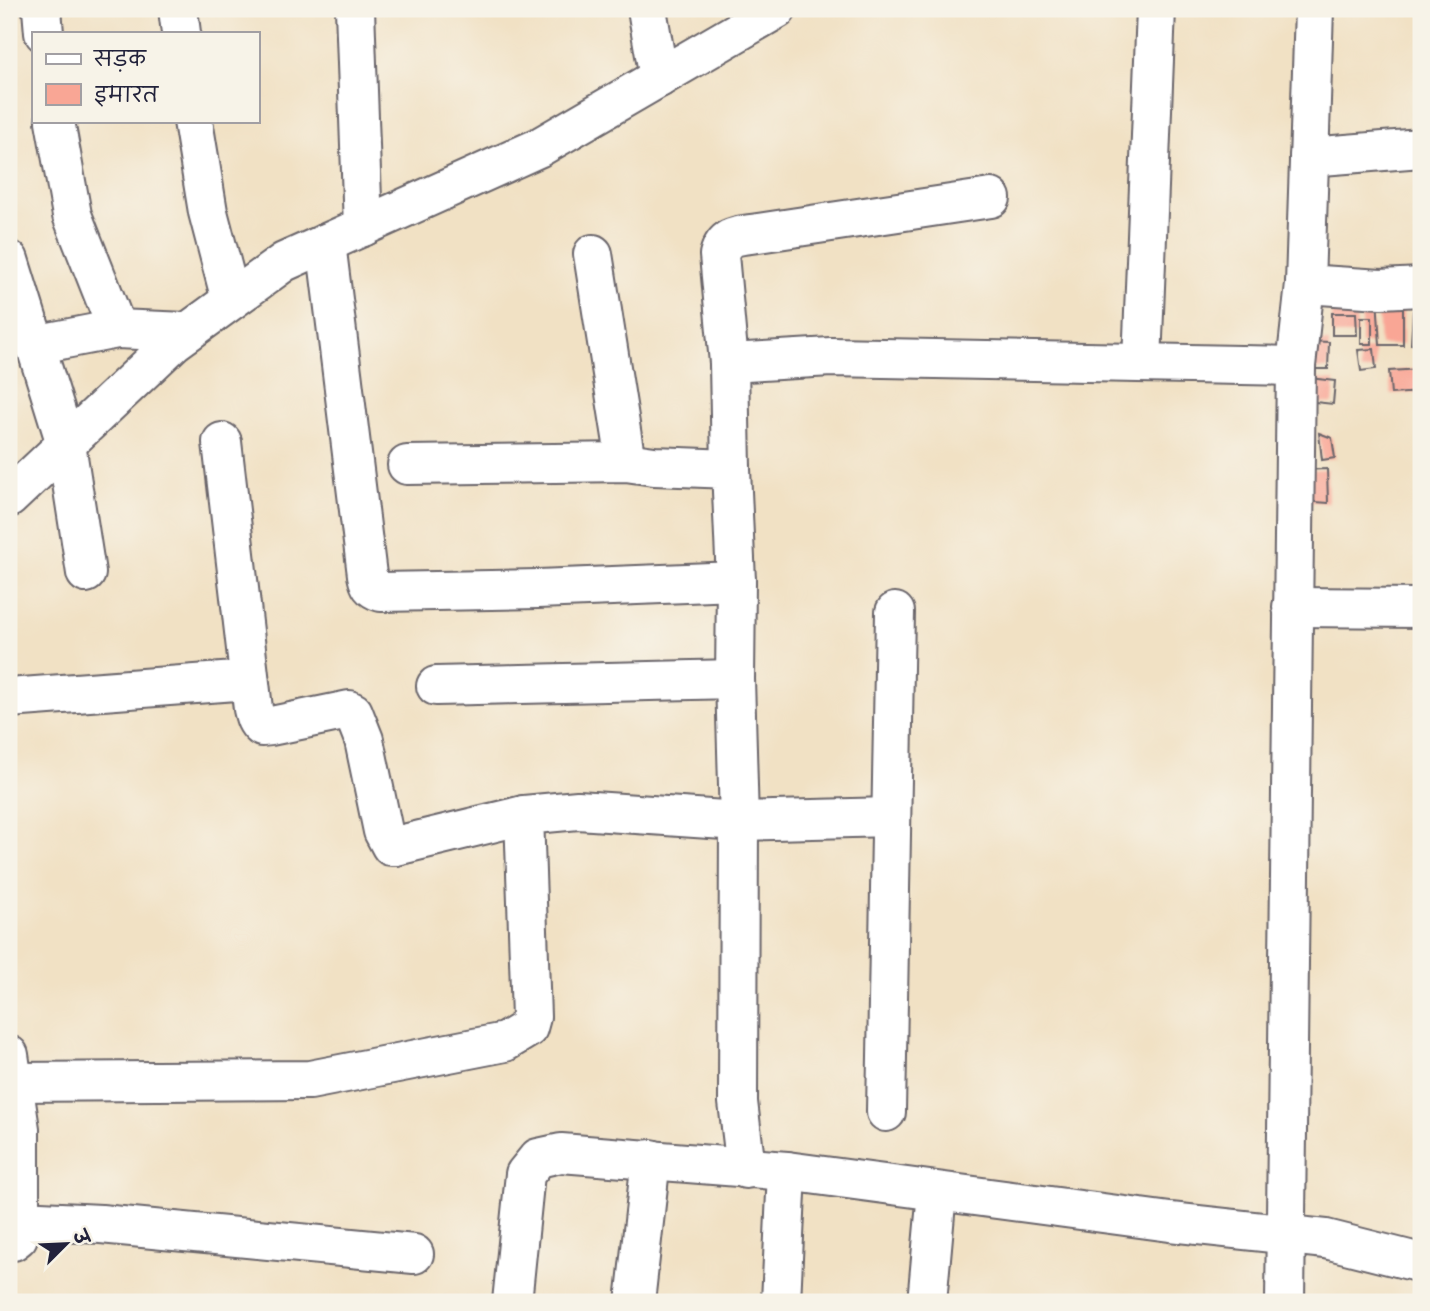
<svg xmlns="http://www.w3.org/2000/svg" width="1430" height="1311" font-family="'Indie Flower','Playpen Sans Deva',sans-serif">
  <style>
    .building { fill: #f9a695 }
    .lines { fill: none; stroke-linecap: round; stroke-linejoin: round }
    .minor-casing { stroke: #6a656b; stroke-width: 42 }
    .minor { stroke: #fff; stroke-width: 38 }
  </style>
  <rect width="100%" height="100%" fill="#f7f3e8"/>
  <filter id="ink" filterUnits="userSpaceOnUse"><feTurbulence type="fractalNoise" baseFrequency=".0143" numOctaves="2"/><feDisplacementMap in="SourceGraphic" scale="14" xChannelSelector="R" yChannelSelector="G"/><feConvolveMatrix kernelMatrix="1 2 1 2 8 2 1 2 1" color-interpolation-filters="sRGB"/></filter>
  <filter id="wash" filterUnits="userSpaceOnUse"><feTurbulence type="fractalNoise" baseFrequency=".00686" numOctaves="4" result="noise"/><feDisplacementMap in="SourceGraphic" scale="28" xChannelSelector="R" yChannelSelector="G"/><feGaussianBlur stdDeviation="1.57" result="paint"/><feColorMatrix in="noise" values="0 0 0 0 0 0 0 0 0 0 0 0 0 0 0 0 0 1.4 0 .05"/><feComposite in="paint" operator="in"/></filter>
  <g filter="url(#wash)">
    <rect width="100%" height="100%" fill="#f1e1c4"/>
    <g id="blocks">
      <g class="building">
        <path d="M1377 297 1403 300V345H1380Z"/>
        <path d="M1413 311 1421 312V345L1411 344Z"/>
        <path d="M1332 313H1356L1357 335H1332Z"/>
        <rect x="1361" y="317" width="11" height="27"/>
        <path d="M1307 341 1329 342 1328 369H1307Z"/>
        <path d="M1374 349 1376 369 1361 371 1358 350Z"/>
        <path d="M1421 369V392L1391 394 1389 371Z"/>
        <path d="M1309 378 1335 381 1333 404 1306 401Z"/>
        <path d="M1319 433 1332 438 1335 458 1322 460Z"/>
        <path d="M1327 469 1328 503 1302 501 1301 470Z"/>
      </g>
    </g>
  </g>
  <g filter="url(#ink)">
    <use href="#blocks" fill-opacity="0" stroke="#6a656b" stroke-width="2"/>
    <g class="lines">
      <defs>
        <g id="minor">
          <path d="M42 9 44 33"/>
          <path d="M178 9 181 33"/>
          <path d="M355 9 363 227"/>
          <path d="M647 9 659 78"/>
          <path d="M55 121 72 215 117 329"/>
          <path d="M193 121 208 212 231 300"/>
          <path d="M1309 157 1421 148"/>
          <path d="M326 243 367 575C369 585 371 589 381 592L538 589 736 581"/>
          <path d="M593 254 626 462"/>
          <path d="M9 260 66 444 86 573"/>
          <path d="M1305 284 1381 289 1421 287"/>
          <path d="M34 345 117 329 187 332"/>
          <path d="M729 363 831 357 1296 366"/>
          <path d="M1142 363 1156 9"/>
          <path d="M222 442 253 709C255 717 256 722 262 727L271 726 349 710 353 712 364 740 383 831 391 846H396L524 815"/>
          <path d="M407 465 626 462 654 466 731 469 736 581 735 679 739 821 738 1102 746 1169"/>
          <path d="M731 469 729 363 719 255C725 234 738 236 758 233L991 198"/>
          <path d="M9 498 174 342 284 262 538 148 777 9"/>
          <path d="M1292 607 1421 608"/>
          <path d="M436 686 735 679"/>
          <path d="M9 698 249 680"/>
          <path d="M9 1055 13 1082 310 1080 505 1042 528 1028 531 1017 524 815 578 810 739 821 891 817"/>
          <path d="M886 1112 895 612"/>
          <path d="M20 1220 101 1224 414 1254"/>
          <path d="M13 1241 18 1237 20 1230V1129L13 1082"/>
          <path d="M512 1302 525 1174 538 1158 561 1153 787 1171 1170 1222 1326 1239 1421 1263"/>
          <path d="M635 1302 651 1159"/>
          <path d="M781 1302 787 1171"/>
          <path d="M927 1302 937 1192"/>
          <path d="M1285 1302 1296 366 1305 284 1314 9"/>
        </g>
      </defs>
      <use href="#minor" class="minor-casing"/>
      <use href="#minor" class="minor"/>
    </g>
  </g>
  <rect width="1430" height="1311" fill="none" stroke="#f7f3e8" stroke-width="35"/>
  <rect x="32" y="32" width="228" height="91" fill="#f7f3e8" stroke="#a29fa3" stroke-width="2"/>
  <rect x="46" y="54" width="35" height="10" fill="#ffffff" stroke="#a29fa3" stroke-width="2"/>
  <text x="94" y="66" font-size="21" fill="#22223b">सड़क</text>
  <rect x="46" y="84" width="35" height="21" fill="#f9a695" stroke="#a29fa3" stroke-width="2"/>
  <text x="94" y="102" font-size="21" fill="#22223b">इमारत</text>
  <g transform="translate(66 1244) rotate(66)" stroke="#f7f3e8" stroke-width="5" paint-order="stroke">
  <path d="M0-5L12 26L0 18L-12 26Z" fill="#22223b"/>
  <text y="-10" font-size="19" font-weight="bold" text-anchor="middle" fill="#22223b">उ</text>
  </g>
</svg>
